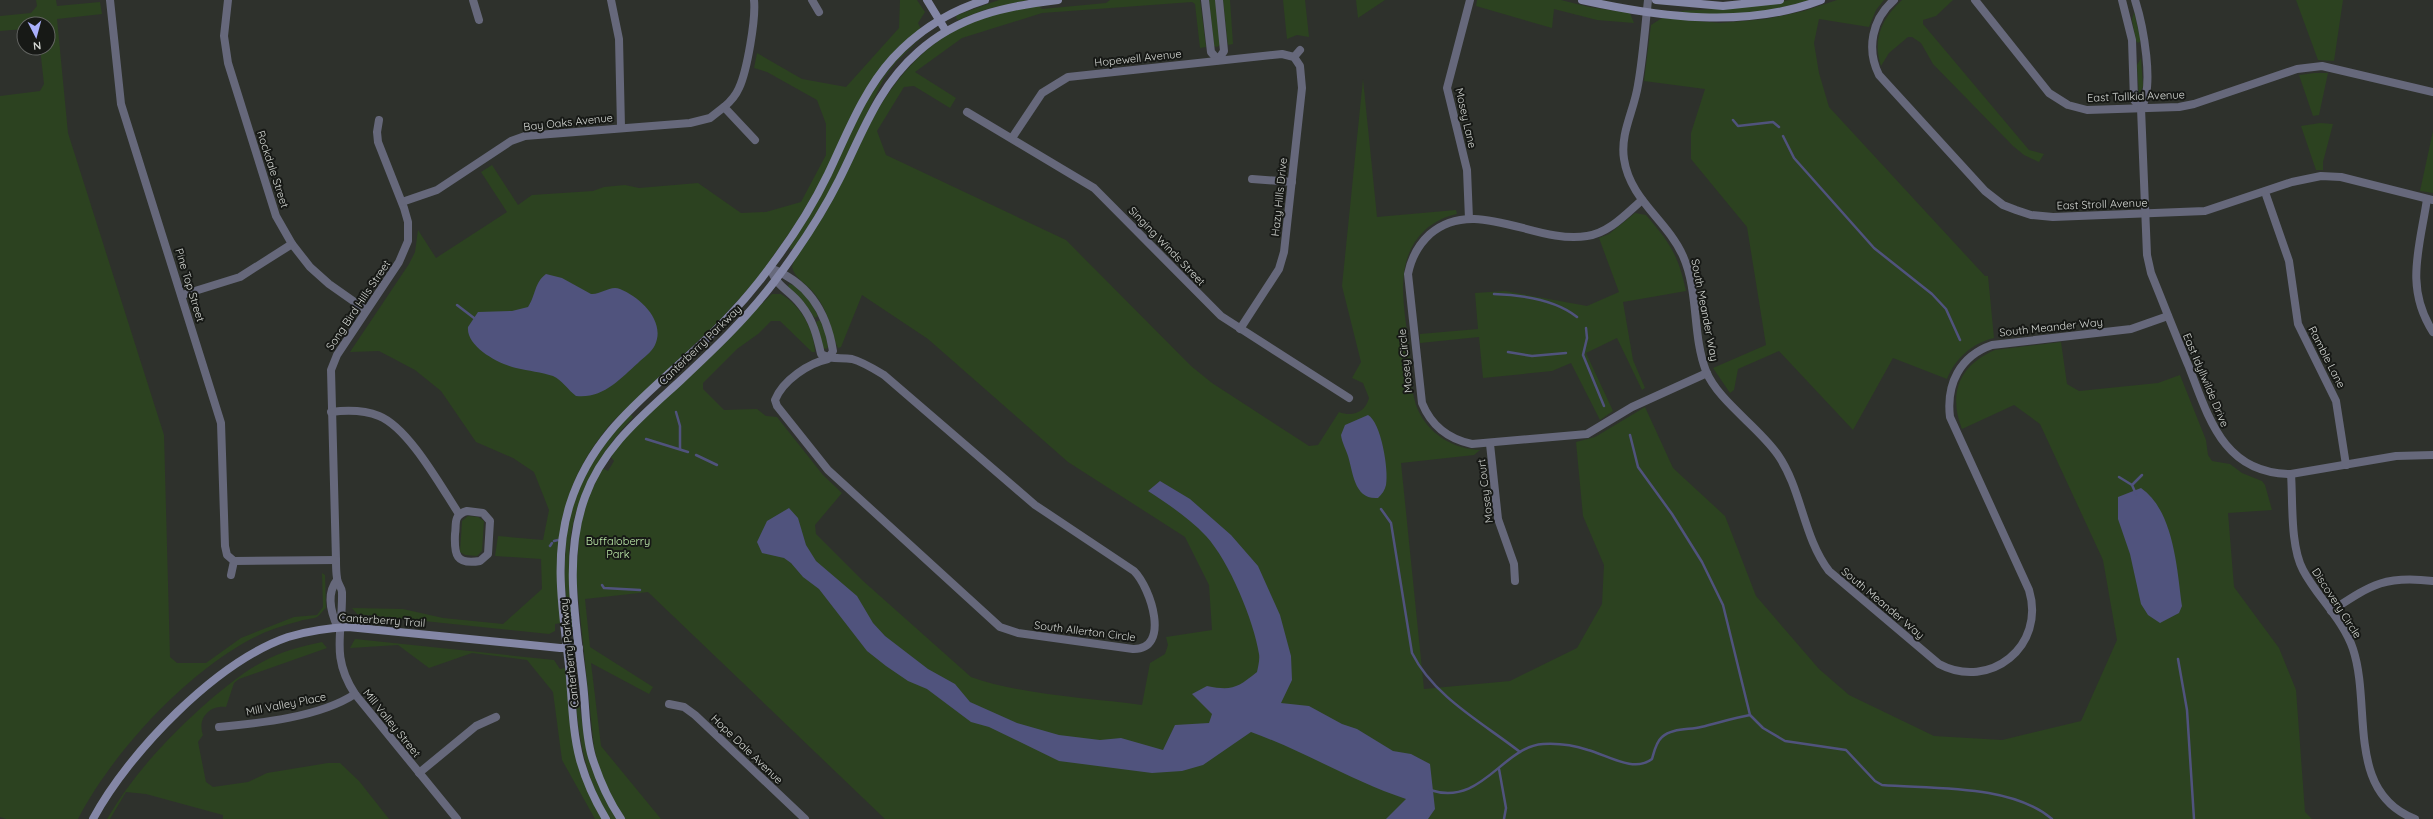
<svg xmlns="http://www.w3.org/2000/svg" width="2433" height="819" font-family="Quicksand,sans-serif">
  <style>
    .green { fill: #2c4220 }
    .water { fill: #50537d }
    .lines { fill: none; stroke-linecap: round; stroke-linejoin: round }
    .stream { stroke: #50537d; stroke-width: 2.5 }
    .street { stroke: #66687b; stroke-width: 8 }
    .secondary { stroke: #8487a6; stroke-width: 8 }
    .labels { text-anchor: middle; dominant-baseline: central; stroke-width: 4; stroke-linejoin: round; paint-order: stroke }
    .street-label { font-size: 11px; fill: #d5d8d4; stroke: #171916 }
    .park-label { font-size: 11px; fill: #c0edac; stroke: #171916 }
  </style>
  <rect width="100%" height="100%" fill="#2e312c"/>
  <g class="green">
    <path d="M36 0H56L57 6 100 2 102 14 57 19 68 133 164 435 170 657 177 663H206L241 638 294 617 317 615 323 607 322 573 325 575 326 608C323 610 320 615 317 617 313 619 305 619 300 621 283 625 266 631 251 639 185 674 112 753 78 819H6L0 817V96L40 91 44 84 40 48H48V24H24V29L0 31V16L31 13 37 6Z"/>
    <path d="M900 0H917L925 12 918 23 921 29 896 51 797 222 757 279 717 323 612 422C557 488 554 541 561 623L555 624V631L549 634 357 614 352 608 403 609 443 618 503 624 542 589 541 559 495 556 498 536 543 540 549 510 534 472 513 458 476 442 441 391 415 370 379 351 350 352 409 264 415 252 418 230 436 258 507 212 481 172 492 165 518 205 532 195 593 191 604 187 625 185 639 188 698 183 741 213 766 212 801 202 826 155V124L817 100 767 72 754 68 757 53 802 79 846 87 899 28Z"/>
    <path d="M999 0H1028L987 9 958 20 956 18 957 15Z"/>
    <path d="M1110 0H1200L1206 47 1200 48 1195 4 1192 2 1042 13 962 38 915 72 956 98 950 108 914 86 904 87 877 131 886 155 1066 240 1191 366 1212 383 1309 446 1318 445 1339 412C1352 417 1365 413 1369 398L1363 383 1352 378 1361 362 1342 286 1363 79 1377 217 1456 210 1457 214C1446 216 1434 222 1425 230 1392 261 1405 309 1409 348 1411 370 1410 395 1420 414 1432 436 1455 449 1480 450L1474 455 1401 463 1424 689 1510 681 1577 648 1602 604 1604 565 1583 516 1576 442 1595 437 1645 407 1673 468 1725 516 1756 596 1819 669 1849 695 1934 736 2002 740 2081 721 2117 640 2103 560 2040 424 2014 405 1962 429C1948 394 1959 365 1995 350L2061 342 2067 384 2079 391 2158 383 2180 375 2206 440 2208 455 2212 461 2230 464 2242 473 2262 481 2265 485 2272 510 2228 513 2234 587 2279 648 2296 690 2305 812 2312 819H885L648 592 585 599 590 647 653 687 649 694 591 663 601 746 661 819H625L610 795 599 768 594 747 576 576 580 527 588 499 602 468 608 471 614 461 610 456 619 444 772 294H781C801 306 814 329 815 352H812L780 321H771L758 334 737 349 703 383V389L724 410 757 409 766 416 777 417 823 475 842 493 815 525 816 534 862 580 971 677C1022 695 1088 698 1142 705L1150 663 1165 654 1168 645 1166 637 1212 630 1209 585 1185 537 1068 462 928 339 862 295 841 347 838 348C829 327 830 313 814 293 806 283 795 279 792 267 795 253 821 222 828 207 869 125 898 43 994 14 1008 10 1024 9 1039 6L1042 9 1106 3Z"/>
    <path d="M1209 0H1216L1220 45 1217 47 1214 46Z"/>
    <path d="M1223 0H1230L1233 44 1228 45Z"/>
    <path d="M1283 0H1305L1309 37 1297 35 1287 39Z"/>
    <path d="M1356 0H1385L1358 18Z"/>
    <path d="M1477 0H1561L1589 7 1630 13 1634 23 1597 20 1554 9 1552 28 1476 6Z"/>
    <path d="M1790 0H1811C1773 11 1718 22 1679 11L1736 8Z"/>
    <path d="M1837 0H1884L1876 10 1869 27 1819 19 1814 43 1819 73 1829 107 1985 276H1988L1994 338C1972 343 1955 359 1947 379L1893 358 1853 430 1779 351 1738 369 1734 390 1730 393 1713 368 1766 345 1747 227 1691 159V133L1705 89 1644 81 1651 25 1662 18 1720 23 1766 19 1804 11Z"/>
    <path d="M1902 0H1953L1936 16 1923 20V24L2029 150 2044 154 2039 162 2024 155 2013 146 1933 64 1921 43 1912 37H1908L1889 53 1881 66C1872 39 1882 18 1902 0Z"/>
    <path d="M2296 0H2343L2334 61 2318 60Z"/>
    <path d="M2134 12 2141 41 2138 43 2136 41 2132 20Z"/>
    <path d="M925 35 897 61 884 78 828 194 794 249H790V246L869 96 898 58Z"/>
    <path d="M2141 58 2143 86 2139 95 2137 65Z"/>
    <path d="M2314 73H2328L2319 115 2313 116 2299 75Z"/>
    <path d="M2320 123 2333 124 2323 162V170H2316L2301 126Z"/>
    <path d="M2433 131V193L2420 191Z"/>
    <path d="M1635 213 1646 215C1670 243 1678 254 1686 291L1623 302 1633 360 1645 388 1642 390 1617 338 1586 353 1613 411 1600 420 1571 363 1552 371 1483 378 1479 337 1420 343V334L1478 329 1475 293 1505 291 1587 306 1619 292 1599 238 1609 234Z"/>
    <path d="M789 284C802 286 813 305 818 316L815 318 802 300 788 287Z"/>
    <path d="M820 320 825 332 828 347 826 349 823 348 816 322Z"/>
    <path d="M630 414 633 417C598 454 572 500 569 552 568 578 572 605 573 631L570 632 564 578 567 527 578 490 598 451Z"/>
    <path d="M468 516 478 517 484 521 482 551 477 556 465 555 460 552 462 521Z"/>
    <path d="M355 639 554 660 560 669 565 668 572 737 602 819H595L562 760 553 692 527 660 472 653 429 668 398 645 350 648Z"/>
    <path d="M322 642 327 648 239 679 234 683 226 707C209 705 197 719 203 735L198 742 206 782 213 787 248 782 267 773 328 763H340L359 781 389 819H223V815L146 794 126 792 110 819H107C134 773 170 735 210 700 229 684 247 669 270 658 286 650 304 646 322 642Z"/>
    <path d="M573 666 587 752 617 819H610C586 781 579 740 575 696 574 687 571 674 573 666Z"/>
  </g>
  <g class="water">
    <path d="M546 274 562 278 591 294C601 295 610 285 620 289 640 297 666 321 655 345 652 352 643 358 638 363 620 379 603 399 576 396 568 390 562 380 553 376 541 372 529 371 516 368 499 364 466 347 468 327L478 312 512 311 528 307C536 295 534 283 546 274Z"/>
    <path d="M1368 415C1381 422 1389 470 1386 485 1385 490 1382 494 1378 498 1354 500 1353 472 1348 456 1346 449 1342 443 1341 435L1345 425Z"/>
    <path d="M1160 481 1190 499 1231 535 1258 566 1280 615 1291 656 1292 680 1281 703 1309 706 1342 724 1357 729 1393 751 1411 754 1430 764 1435 809 1428 819H1386L1406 799C1352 781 1304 751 1251 732L1203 765 1182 771 1152 773 1059 761 989 727 971 722 927 689 908 681 886 666 867 651 819 589 803 577 791 563 784 558 762 553 757 542 767 521 789 508 798 518 806 545 816 561 857 596 873 623 885 636 928 669 955 684 970 702 1017 723 1059 735 1100 740 1121 738 1163 750 1175 725 1209 723 1212 714 1192 694 1207 686C1232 691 1237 688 1257 672 1258 667 1260 660 1259 654 1254 621 1229 561 1206 536 1189 518 1168 504 1148 491Z"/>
    <path d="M2141 488C2174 511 2177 569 2182 606L2179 613 2160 623 2148 615 2141 604 2130 554 2118 519V497Z"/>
  </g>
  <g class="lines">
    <g class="stream">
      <path d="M1733 120 1738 126 1773 122 1779 127"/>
      <path d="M1783 136 1794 158 1874 248 1932 294 1946 309 1960 340"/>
      <path d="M1494 294C1521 295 1556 300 1577 317"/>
      <path d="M457 305 474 318"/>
      <path d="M1586 328 1587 338 1583 355 1604 406"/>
      <path d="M1508 352 1532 356 1566 353"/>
      <path d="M676 412 680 426V449"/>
      <path d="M1630 435 1638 467 1672 514 1702 562 1723 605 1750 715"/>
      <path d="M646 439 688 452"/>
      <path d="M696 455 717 465"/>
      <path d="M2119 477 2132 485"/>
      <path d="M2136 494 2132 485 2142 475"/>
      <path d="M1381 509 1391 523 1412 653C1434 697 1483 723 1520 752"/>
      <path d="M554 541 558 540"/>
      <path d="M550 546 552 543"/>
      <path d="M602 585 604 588 640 590"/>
      <path d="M2178 659 2187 710 2194 819"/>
      <path d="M1499 769 1506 808 1504 819"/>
      <path d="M1430 790C1482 807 1502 747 1543 744 1559 743 1573 745 1588 750 1607 755 1634 773 1652 759 1654 752 1656 742 1662 737 1672 728 1689 730 1701 727 1718 723 1733 718 1750 715L1763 728 1785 741 1846 750 1875 781 1882 785C1933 789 2011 784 2052 819"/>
    </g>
    <g class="street">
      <path d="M110 0 121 104 221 423 225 546 227 555 234 561 231 575"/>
      <path d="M228 0 224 36 228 63 276 216 292 244 310 267 329 284 366 310"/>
      <path d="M473 0 479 20"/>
      <path d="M611 0 619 39 621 127"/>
      <path d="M754 0C756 19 747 71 739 88 736 95 730 102 724 107L755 140"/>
      <path d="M812 0 819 12"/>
      <path d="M1205 0 1211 52 1218 60 1224 51 1219 0"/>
      <path d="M1648 0C1645 28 1643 57 1638 85 1634 111 1620 133 1624 159 1630 200 1667 220 1683 256 1699 292 1692 335 1706 371 1718 401 1759 427 1778 455 1802 490 1803 537 1829 571L1939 664C1990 691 2046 646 2029 590L1950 417C1946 384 1960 356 1992 345L2131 329 2168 316"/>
      <path d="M1894 0C1872 19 1866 49 1879 75L1985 191 2003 205 2016 210 2031 215 2053 217 2205 211 2292 182 2321 176 2341 177 2433 200"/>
      <path d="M1975 0 2049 93 2068 105 2087 110 2179 107 2194 104 2297 69 2322 66 2433 92"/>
      <path d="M2122 0 2132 40 2134 100 2141 108"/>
      <path d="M2135 0C2143 25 2155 87 2141 108L2147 255 2151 273C2164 305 2176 336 2189 367 2209 419 2224 474 2291 474L2396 456 2433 455"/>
      <path d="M1294 57 1300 50"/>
      <path d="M967 112 1094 188 1221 316 1349 398"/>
      <path d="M379 120 377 132 378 142 404 208 408 222V241L399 262 337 355 331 370 336 560C336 566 336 572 337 578 337 584 342 587 342 592 343 633 330 656 355 694L457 819"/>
      <path d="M1012 138 1042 93 1068 77 1282 54 1294 57 1300 66 1302 88 1284 252 1279 269 1240 329"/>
      <path d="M1252 179 1292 182"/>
      <path d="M2265 192 2289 261 2298 324 2336 401 2346 465"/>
      <path d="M2427 199C2420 247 2404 287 2433 332"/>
      <path d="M1642 200C1626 214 1609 233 1587 236 1536 245 1475 195 1430 234 1418 245 1411 259 1408 274L1422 403C1431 425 1448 439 1472 444L1587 434 1632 407 1707 373"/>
      <path d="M402 202 437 190 511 141 525 136 690 123 710 118 724 107"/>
      <path d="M1469 219 1467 170 1447 88 1470 0"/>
      <path d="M770 268C778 289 789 289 801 305 813 320 817 336 821 354 831 360 840 357 852 359 863 362 874 369 884 375L1035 505 1134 571C1151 588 1171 650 1133 649L1018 633 1000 627 828 470 777 406 775 400C783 380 809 363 828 359L833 351C827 313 808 282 770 268"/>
      <path d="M182 295 240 277 292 244"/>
      <path d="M331 412C347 410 364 410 379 416 409 428 441 487 459 514"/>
      <path d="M1490 444 1498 519 1514 564 1515 581"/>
      <path d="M2291 474C2293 501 2290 546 2303 570 2317 597 2343 619 2353 649 2372 706 2345 792 2415 819"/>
      <path d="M467 511 483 513 490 521 488 554 480 561C456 565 454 555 455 534 456 529 455 522 457 518 459 514 463 512 467 511Z"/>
      <path d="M234 561 336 560"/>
      <path d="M337 580C326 594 331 613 338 628"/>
      <path d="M2331 611C2371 585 2384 575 2433 581"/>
      <path d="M669 704 684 707 695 715 805 819"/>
      <path d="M219 727C261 723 320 717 355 694"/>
      <path d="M419 773 476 726 496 717"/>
    </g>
    <g class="secondary">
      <path d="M927 0 946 31"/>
      <path d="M1582 0C1659 17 1745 29 1821 0"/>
      <path d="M1656 0 1723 6 1780 0"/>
      <path d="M93 819C129 752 216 662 288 637 308 631 328 628 348 627L560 648H579"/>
      <path d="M606 819C595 801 586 781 580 760 572 730 572 697 569 666 563 612 553 557 570 504 591 438 637 403 686 358 716 331 746 300 770 267 792 238 812 207 828 174 847 134 863 91 893 58 918 31 950 11 985 0"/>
      <path d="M621 819C608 800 599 779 592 757 585 734 586 708 583 684 576 623 563 557 585 497 603 447 642 416 680 381 713 350 746 319 774 282 798 250 821 216 839 180 862 134 878 87 918 52 958 16 1006 6 1058 0"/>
    </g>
  </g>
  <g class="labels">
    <g class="street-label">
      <text transform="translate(1138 58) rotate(-6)">Hopewell Avenue</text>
      <text transform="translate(2136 96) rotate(-2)">East Tallkid Avenue</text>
      <text transform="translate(1466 118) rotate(77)">Mosey Lane</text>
      <text transform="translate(568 122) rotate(-6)">Bay Oaks Avenue</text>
      <text transform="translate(273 169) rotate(72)">Rockdale Street</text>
      <text transform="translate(1279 197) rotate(-84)">Hazy Hills Drive</text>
      <text transform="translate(2102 204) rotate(-2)">East Stroll Avenue</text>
      <text transform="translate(1167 246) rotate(46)">Singing Winds Street</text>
      <text transform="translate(190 285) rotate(73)">Pine Top Street</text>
      <text transform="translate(358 305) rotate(-56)">Song Bird Hills Street</text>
      <text transform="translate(1705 310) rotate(79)">South Meander Way</text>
      <text transform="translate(2051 327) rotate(-6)">South Meander Way</text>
      <text transform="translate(700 345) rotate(-44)">Canterberry Parkway</text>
      <text transform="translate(2327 357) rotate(63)">Ramble Lane</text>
      <text transform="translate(1405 361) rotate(-96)">Mosey Circle</text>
      <text transform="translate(2206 380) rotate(67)">East Idyllwilde Drive</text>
      <text transform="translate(1485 491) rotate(-97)">Mosey Court</text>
      <text transform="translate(1883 603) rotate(40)">South Meander Way</text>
      <text transform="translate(2337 603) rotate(57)">Discovery Circle</text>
      <text transform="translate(382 620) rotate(4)">Canterberry Trail</text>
      <text transform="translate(1085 631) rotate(7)">South Allerton Circle</text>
      <text transform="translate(569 653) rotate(-96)">Canterberry Parkway</text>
      <text transform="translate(286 704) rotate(-11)">Mill Valley Place</text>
      <text transform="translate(392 723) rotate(51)">Mill Valley Street</text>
      <text transform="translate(747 749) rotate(44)">Hope Dale Avenue</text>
    </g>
    <g class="park-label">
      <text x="618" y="541">Buffaloberry<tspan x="618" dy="13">Park</tspan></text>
    </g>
  </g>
  <g transform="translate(36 36) rotate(174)"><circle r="19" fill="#171916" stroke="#636562"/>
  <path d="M0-3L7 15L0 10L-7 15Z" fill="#aab0fb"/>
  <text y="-6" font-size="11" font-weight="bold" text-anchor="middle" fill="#d5d8d4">N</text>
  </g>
</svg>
